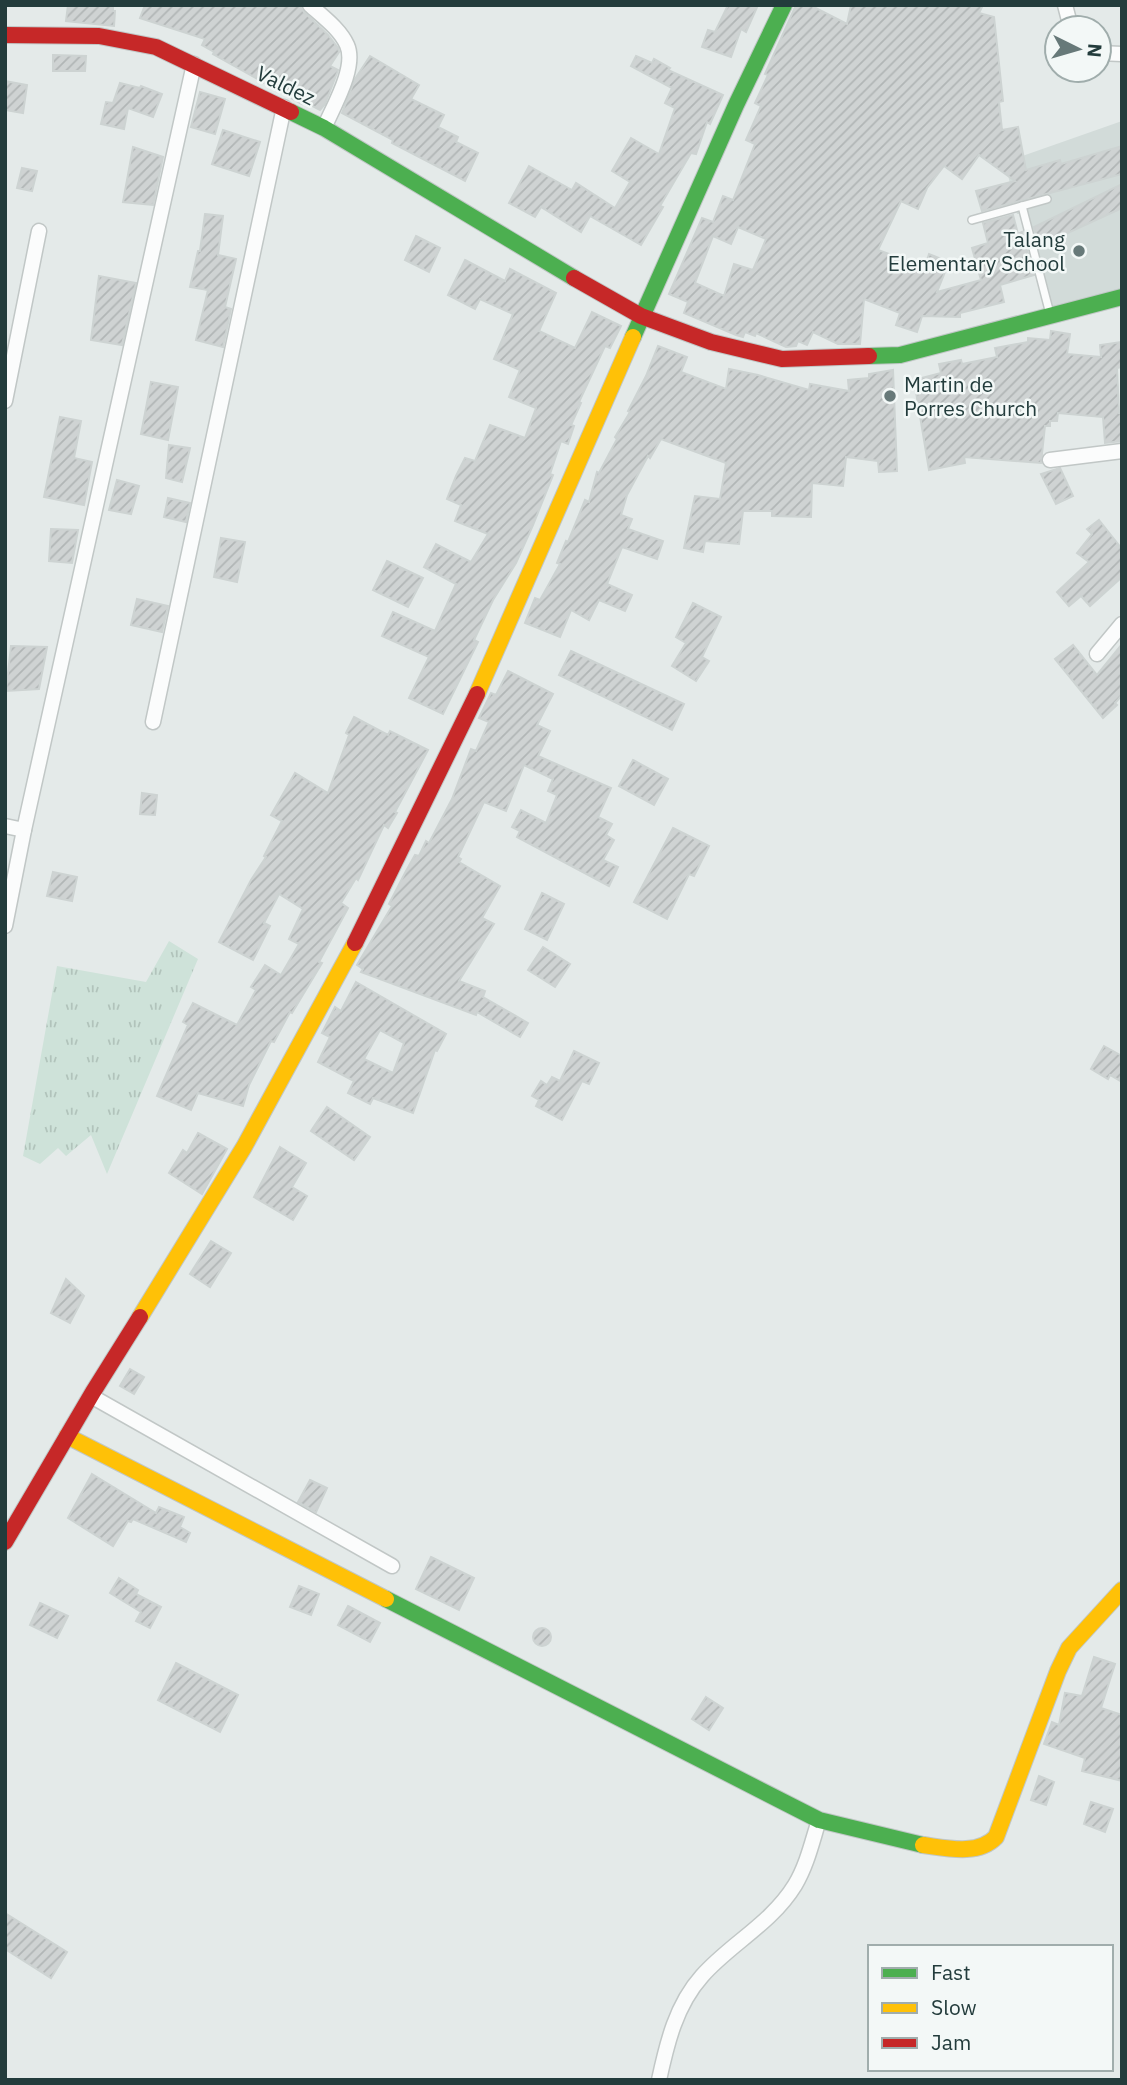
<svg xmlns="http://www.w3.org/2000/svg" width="1127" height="2085" font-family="'IBM Plex Sans',sans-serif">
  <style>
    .built { fill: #d2dbd9 }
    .grass { fill: url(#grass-tufts) }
    .building { fill: url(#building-hatch); stroke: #cdd3d2; stroke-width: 2; fill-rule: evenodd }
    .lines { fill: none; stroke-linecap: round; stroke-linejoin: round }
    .lane-casing { stroke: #c1c7c6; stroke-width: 10 }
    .street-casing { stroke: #c1c7c6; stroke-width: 17 }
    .fast-casing { stroke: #c0c7c6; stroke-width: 18 }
    .slow-casing { stroke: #c0c7c6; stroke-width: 18 }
    .jam-casing { stroke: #c0c7c6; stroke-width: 18 }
    .lane { stroke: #fbfcfc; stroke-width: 7 }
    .street { stroke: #fbfcfc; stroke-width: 14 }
    .fast { stroke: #4caf50; stroke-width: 16 }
    .slow { stroke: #ffc107; stroke-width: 16 }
    .jam { stroke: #c62828; stroke-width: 16 }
    .poi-dot { fill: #677979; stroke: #f3f8f7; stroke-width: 2.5 }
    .labels { text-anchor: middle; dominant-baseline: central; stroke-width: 5; stroke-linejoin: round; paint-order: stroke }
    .street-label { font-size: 21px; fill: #233c3c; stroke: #f3f8f7 }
    .poi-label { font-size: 21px; fill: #233c3c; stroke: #f3f8f7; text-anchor: end }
  </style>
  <defs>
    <pattern id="grass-tufts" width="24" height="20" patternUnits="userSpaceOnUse" patternTransform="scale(1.75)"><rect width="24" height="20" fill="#cee2d9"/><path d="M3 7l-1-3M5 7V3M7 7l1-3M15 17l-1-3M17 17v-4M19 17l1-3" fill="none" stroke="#b1c3bb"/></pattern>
    <pattern id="building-hatch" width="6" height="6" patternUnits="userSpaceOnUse" patternTransform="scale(1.75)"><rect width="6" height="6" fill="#cfd3d3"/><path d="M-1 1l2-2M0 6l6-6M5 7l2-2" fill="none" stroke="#b1b6b6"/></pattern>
  </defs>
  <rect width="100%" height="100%" fill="#e4eae9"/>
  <path class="built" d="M1122 121V288L1050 308 1026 214H1017L1005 162Z"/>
  <path class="grass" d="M169 941 198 959 107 1174 91 1135 66 1156 58 1148 40 1164 23 1156 57 966 146 982Z"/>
  <g class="building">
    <path d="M68 5H113V11H115L114 26 66 21Z"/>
    <path d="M145 5H299L304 12 328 35 338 48 339 52 330 66 338 70 337 73 325 104 320 110 303 101 302 104 213 54 214 52 202 45 205 39 140 18Z"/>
    <path d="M728 5H758L746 32 741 29 731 57 702 47 708 30 715 32Z"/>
    <path d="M796 5H810L847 24 851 5H983L979 13 994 17 1003 101 999 102 1002 130 1018 127 1026 170 1060 160 1061 164 1122 146V174L982 211 976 191 1015 181 979 155 962 179 944 166 927 188 918 209 901 201 878 250 925 267 929 254 949 262 937 292 981 280 972 248 988 243 983 223 1013 215 1018 234 1022 232 1034 275 1000 285 1004 302 960 313V317L922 316 917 332 896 325 900 313 864 299 860 344H838L813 332 807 345 798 341 796 346 786 347 756 333 755 336 745 332 743 337 736 335 684 313 688 302 669 294 702 218 713 222 723 196 733 200 755 144 746 140 761 106 755 103 768 75 765 74ZM738 227 766 239 753 270 734 264 724 296 695 283 713 236 731 244Z"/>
    <path d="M53 55 86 56 85 71H53Z"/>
    <path d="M370 56 419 85 411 99 444 115 438 127 458 137 456 142 478 153 465 181 392 143 393 140 342 113 355 79Z"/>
    <path d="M636 56 652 63 654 59 670 68 668 70 723 95 710 124 707 122 696 154 691 153 660 206 663 207 641 245 590 216 581 232 541 207 535 217 509 203 529 166 572 190 576 183 615 208 630 182 612 171 631 138 659 154 675 108 665 103 672 88 631 66Z"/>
    <path d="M5 81 27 85 23 113 5 110Z"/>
    <path d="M120 83 140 88 141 86 162 94 153 117 128 108 124 129 101 124 106 102 113 103Z"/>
    <path d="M200 92 225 99 215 134 191 127Z"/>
    <path d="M223 130 260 142 249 176 212 164Z"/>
    <path d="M133 147 163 157 153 205 123 202Z"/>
    <path d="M22 168 37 171 32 191 17 188Z"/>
    <path d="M1122 184V208L1039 246 1034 227Z"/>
    <path d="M205 214 223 216 218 255 236 259 225 307 231 309 223 347 196 340 208 290 190 287 198 251H200Z"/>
    <path d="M416 236 440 248 429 272 405 260Z"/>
    <path d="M465 260 505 281 510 269 556 293 539 331 575 348 592 312 621 326 610 348 605 346 579 402 581 403 571 425 574 426 568 444 561 441 550 474 553 475 533 525 516 563 493 600 474 640 478 642 443 714 409 698 429 657 382 636 393 612 435 631 456 584 424 567 436 544 471 562 488 534 455 521 461 505 447 499 456 476 465 458 475 461 490 425 525 438 536 408 509 397 520 370 494 359 513 314 480 299 475 309 448 295Z"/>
    <path d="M99 276 136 283 122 345 91 340Z"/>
    <path d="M1051 331 1070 334 1067 354 1101 357 1100 345 1122 342V367L1117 368 1119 413H1122V441L1105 443 1103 417 1058 413 1057 421H1050V426H1045L1041 463 964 457 965 463 929 470 914 380 941 373 939 364 961 360 962 364 997 357 995 348 1028 342V338L1050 340Z"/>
    <path d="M658 346 687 357 681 372 726 389 729 369 758 375 809 390 810 384 849 391 848 380 869 378V374L893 370 897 471 879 472 878 461 846 457 843 486 812 483 811 517 772 516V511H743L739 544 705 541 703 552 684 548 695 496 720 499 726 463 661 439 650 458 648 456 627 495 621 515 632 519 628 529 663 541 657 559 622 547 607 584 632 595 625 611 599 600 589 620 571 610 560 637 525 623 535 598 540 600 560 564 557 563 566 541 568 542 585 500 589 502 597 472 599 473 617 439 615 437 630 412 628 411 646 376Z"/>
    <path d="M151 382 178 387 168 440 141 434Z"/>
    <path d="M60 417 81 421 74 458 92 462 84 505 44 497Z"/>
    <path d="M169 445 190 448 182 482 166 478Z"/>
    <path d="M1060 468 1073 496 1056 504 1041 474Z"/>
    <path d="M117 480 139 486 131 514 109 510Z"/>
    <path d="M168 498 190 503 186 522 164 517Z"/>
    <path d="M1099 520 1122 549V577L1090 606 1081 596 1069 606 1057 592 1089 562 1077 553 1092 534 1087 529Z"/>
    <path d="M51 529 78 530 72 563 49 561Z"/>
    <path d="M221 538 245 542 237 582 214 577Z"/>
    <path d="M387 561 423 578 408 607 373 590Z"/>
    <path d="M137 599 168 606 162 632 131 625Z"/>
    <path d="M693 603 721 617 702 657 709 661 696 681 672 666 686 643 676 637Z"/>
    <path d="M1122 644V695L1115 703 1117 705 1103 718 1055 659 1073 645 1097 675Z"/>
    <path d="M11 646 47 647 39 689 6 691Z"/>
    <path d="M571 651 684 704 672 730 559 675Z"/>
    <path d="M508 671 553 694 537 725 550 731 538 756 611 788 598 817 612 824 606 835 614 840 603 860 618 867 609 886 517 837 520 831 512 827 521 810 546 823 557 795 548 791 553 779 524 765 506 811 484 802 458 857 461 859 459 862 500 886 482 918 494 924 459 981 485 991 483 997 528 1023 520 1037 477 1012 476 1015 361 972 363 969 357 965 392 906 389 904 406 871 415 855 419 856 426 841 429 843 452 799 471 749 476 751 489 722 479 718 491 693 496 695Z"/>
    <path d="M354 717 388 735 390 731 428 750 395 812 397 813 388 828 384 825 358 880 356 878 341 903 348 908 319 962 322 963 292 1013 290 1012 274 1042 271 1041 249 1085 243 1106 198 1093 191 1110 157 1096 188 1025 183 1022 193 1003 237 1025 256 990 251 987 265 965 281 975 299 944 289 939 303 909 279 894 264 923 270 926 253 960 219 942 251 880 266 857 264 856 282 821 271 815 295 773 328 793 349 735 346 733Z"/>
    <path d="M633 760 668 779 654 805 619 786Z"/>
    <path d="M142 793 157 795 155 815 140 814Z"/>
    <path d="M673 828 709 846 694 876 689 874 667 919 634 902Z"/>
    <path d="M53 872 77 877 72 901 47 896Z"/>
    <path d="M542 893 564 904 547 940 525 929Z"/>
    <path d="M543 947 570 964 555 987 528 970Z"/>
    <path d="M356 982 446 1034 437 1051 435 1050 413 1113 373 1098 370 1104 348 1093 354 1081 318 1062 330 1037 322 1033 335 1007 341 1011ZM380 1030 404 1043 393 1073 364 1059Z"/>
    <path d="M1104 1046 1122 1056V1082L1110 1075 1108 1079 1091 1069Z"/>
    <path d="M574 1051 599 1063 589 1084 582 1081 562 1120 536 1106 539 1100 532 1096 541 1081 547 1085 552 1077 560 1081Z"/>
    <path d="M327 1107 370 1137 354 1160 311 1131Z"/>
    <path d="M198 1133 227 1149 202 1194 169 1173 183 1150 187 1153Z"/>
    <path d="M280 1147 306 1163 292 1187 307 1196 293 1220 254 1197Z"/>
    <path d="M211 1241 231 1253 210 1287 190 1274Z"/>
    <path d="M66 1279 84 1296 70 1323 51 1313Z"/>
    <path d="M130 1369 144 1377 134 1394 120 1386Z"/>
    <path d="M92 1474 156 1513 159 1507 184 1517 180 1527 190 1533 186 1542 133 1519 131 1522 128 1521 113 1546 68 1518Z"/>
    <path d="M310 1480 327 1488 316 1512 298 1502Z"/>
    <path d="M431 1557 474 1578 459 1610 416 1589Z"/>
    <path d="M119 1578 138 1590 136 1594 161 1607 150 1628 136 1621 141 1612 110 1593Z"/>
    <path d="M299 1586 319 1594 311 1615 290 1607Z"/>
    <path d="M40 1603 68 1616 57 1638 30 1625Z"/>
    <path d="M348 1606 380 1623 370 1642 338 1625Z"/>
    <circle cx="542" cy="1637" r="9"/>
    <path d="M1094 1657 1115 1664 1101 1708 1122 1715V1781L1082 1771 1085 1758 1044 1744 1052 1722 1059 1725 1065 1693 1082 1696Z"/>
    <path d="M176 1663 238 1695 220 1732 158 1700Z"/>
    <path d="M706 1697 723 1708 709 1730 692 1719Z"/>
    <path d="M1039 1776 1054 1782 1046 1805 1031 1800Z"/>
    <path d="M1091 1802 1113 1809 1105 1832 1084 1824Z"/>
    <path d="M5 1913 67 1952 51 1978 5 1949Z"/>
  </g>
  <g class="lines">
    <defs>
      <g id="lane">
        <path d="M1022 206 1050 314"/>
        <path d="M972 220 1047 199"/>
      </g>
      <g id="street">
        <path d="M310 5C322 16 340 29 347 45 357 67 333 107 324 128"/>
        <path d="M1065 5 1071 28"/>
        <path d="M1099 53 1122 54"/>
        <path d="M5 401 39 231"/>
        <path d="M1050 460 1122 451"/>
        <path d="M1097 654 1122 624"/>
        <path d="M153 722 284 107"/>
        <path d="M5 826 24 830"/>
        <path d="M5 926 24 830 194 64"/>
        <path d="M91 1396 392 1566"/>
        <path d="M659 2080C667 2043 676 2005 702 1976 730 1944 771 1924 795 1885 807 1865 812 1842 819 1820"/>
      </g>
      <g id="fast">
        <path d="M291 112 324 128 574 278"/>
        <path d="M633 337 736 105 784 5"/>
        <path d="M869 356 900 355 1122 297"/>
        <path d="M386 1599 819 1820 923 1845"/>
      </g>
      <g id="slow">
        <path d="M477 694 633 337"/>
        <path d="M140 1317 244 1147 355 943"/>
        <path d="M67 1436 386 1599"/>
        <path d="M923 1845C946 1848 978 1856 996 1837L1058 1671 1069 1648 1122 1590"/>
      </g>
      <g id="jam">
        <path d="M5 35 99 36 156 47 291 112"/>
        <path d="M574 278 641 316 711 342 782 359 869 356"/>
        <path d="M355 943 477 694"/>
        <path d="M5 1542 93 1392 140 1317"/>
      </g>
    </defs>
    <use href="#lane" class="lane-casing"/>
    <use href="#street" class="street-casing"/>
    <use href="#fast" class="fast-casing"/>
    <use href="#slow" class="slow-casing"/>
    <use href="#jam" class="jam-casing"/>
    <use href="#lane" class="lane"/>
    <use href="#street" class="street"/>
    <use href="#fast" class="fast"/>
    <use href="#slow" class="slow"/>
    <use href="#jam" class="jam"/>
  </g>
  <g class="poi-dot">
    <circle cx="1079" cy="251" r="7"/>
    <circle cx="890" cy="396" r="7"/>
  </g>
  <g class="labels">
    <g class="street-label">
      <text transform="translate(286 85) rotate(26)">Valdez</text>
    </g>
    <g class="poi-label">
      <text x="1065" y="239">Talang<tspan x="1065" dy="24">Elementary School</tspan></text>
      <text x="904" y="384" text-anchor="start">Martin de<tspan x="904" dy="24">Porres Church</tspan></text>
    </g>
  </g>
  <rect width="1127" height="2085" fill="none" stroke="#233c3c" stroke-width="14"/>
  <rect x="868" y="1945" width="245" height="126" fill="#f3f8f7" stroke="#a0adac" stroke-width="2"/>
  <rect x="882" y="1968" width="35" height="10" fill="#4caf50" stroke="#a0adac" stroke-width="2"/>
  <text x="931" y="1980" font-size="21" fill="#233c3c">Fast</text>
  <rect x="882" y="2003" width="35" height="10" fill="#ffc107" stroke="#a0adac" stroke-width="2"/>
  <text x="931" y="2015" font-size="21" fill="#233c3c">Slow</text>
  <rect x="882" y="2038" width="35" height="10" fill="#c62828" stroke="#a0adac" stroke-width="2"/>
  <text x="931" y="2050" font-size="21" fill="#233c3c">Jam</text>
  <g transform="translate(1078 49) rotate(95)"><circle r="33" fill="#f3f8f7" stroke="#a0adac" stroke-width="2"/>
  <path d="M0-5L12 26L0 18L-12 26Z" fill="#677979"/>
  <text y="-10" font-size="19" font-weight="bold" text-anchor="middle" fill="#233c3c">N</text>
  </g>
</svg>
